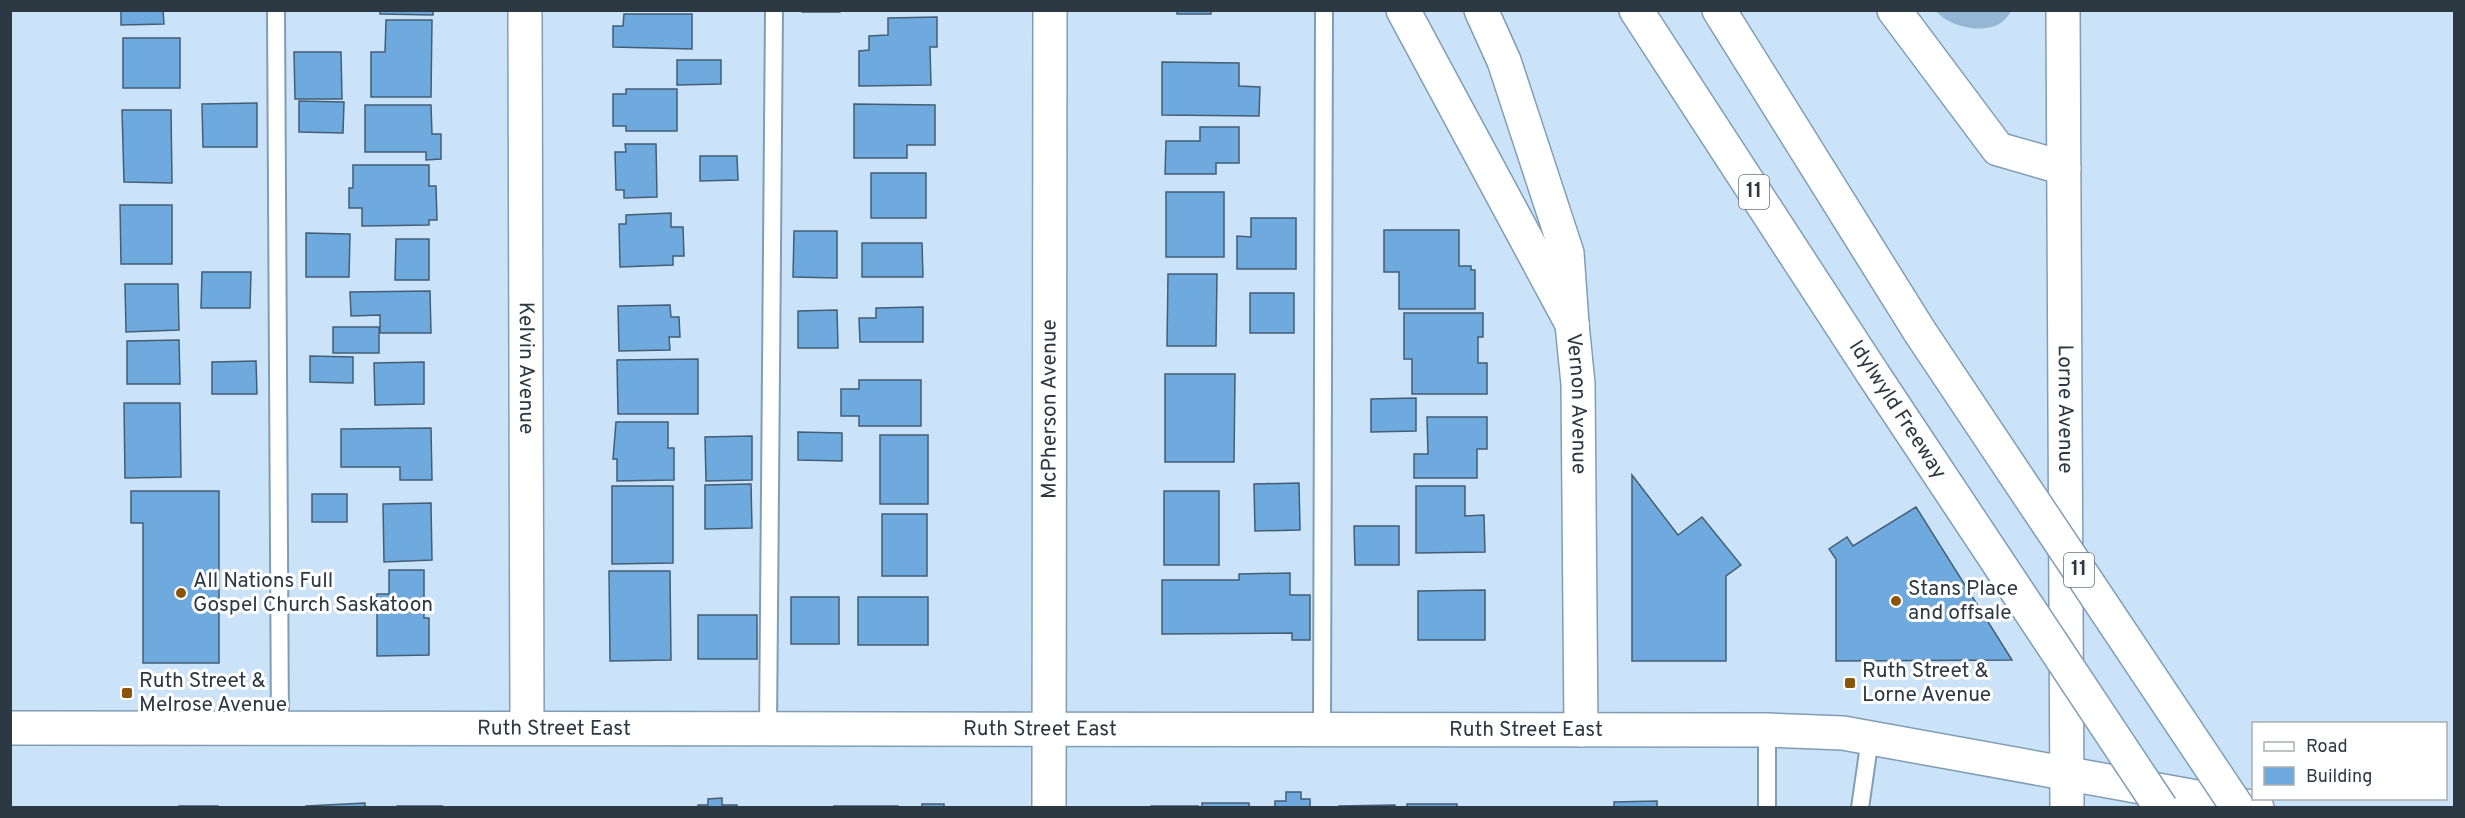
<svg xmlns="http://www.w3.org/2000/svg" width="2465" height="818" font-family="Overpass,sans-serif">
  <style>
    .green { fill: #94b7d6 }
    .building { fill: #6eaade; stroke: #435e75; stroke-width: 1.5 }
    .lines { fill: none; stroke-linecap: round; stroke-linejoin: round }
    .lane-casing { stroke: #809db6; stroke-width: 20 }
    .street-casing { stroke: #809db6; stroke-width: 36 }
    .secondary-casing { stroke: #809db6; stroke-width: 36 }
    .highway-casing { stroke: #809db6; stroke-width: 36 }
    .lane { stroke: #fff; stroke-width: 16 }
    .street { stroke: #fff; stroke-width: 33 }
    .secondary { stroke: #fff; stroke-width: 33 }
    .highway { stroke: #fff; stroke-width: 33 }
    .highway-bridge-casing { stroke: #809db6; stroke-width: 36; stroke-linecap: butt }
    .highway-bridge { stroke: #fff; stroke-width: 33 }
    .poi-dot { fill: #8c5409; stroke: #fff; stroke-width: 2 }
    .labels { text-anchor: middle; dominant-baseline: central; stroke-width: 6; stroke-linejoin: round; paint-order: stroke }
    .shield { fill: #fff; stroke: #6b747b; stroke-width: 1.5 }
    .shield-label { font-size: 20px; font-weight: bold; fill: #2c3842 }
    .street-label { font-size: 21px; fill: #2c3842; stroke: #fff }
    .poi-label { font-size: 21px; fill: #2c3842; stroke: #fff; text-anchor: start }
  </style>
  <rect width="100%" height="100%" fill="#cbe3f9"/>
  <path class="green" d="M1936 11H2012C2009 14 2006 19 2002 22 1985 35 1949 27 1936 11Z"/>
  <g class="building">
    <path d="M121 10H163L164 24 121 25Z"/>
    <path d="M380 10H433V15L380 14Z"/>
    <rect x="802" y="10" width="38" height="2"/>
    <rect x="1177" y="10" width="34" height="4"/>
    <path d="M624 14H692V49L613 47V26H623Z"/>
    <path d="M937 17V47H930L931 85 859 86V51L869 50V36L888 35V18Z"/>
    <path d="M386 20H432L431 97H371V52H385Z"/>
    <rect x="123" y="38" width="57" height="50"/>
    <path d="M294 52H341L342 99H295Z"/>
    <path d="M677 60H721V84L677 85Z"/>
    <path d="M1162 62 1239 63V86L1260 87 1259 116 1162 115Z"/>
    <path d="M626 89H677V131H626V126H613V94H626Z"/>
    <path d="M299 101 344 102 343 133 299 132Z"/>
    <path d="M257 103V147H203L202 104Z"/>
    <path d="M854 104 935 105V145H907V158H854Z"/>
    <path d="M365 105H431L432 134H441V159L426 160V152H365Z"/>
    <path d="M122 110H171L172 183 124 182Z"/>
    <path d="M1200 127H1239V163H1216V174H1165L1166 141H1200Z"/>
    <path d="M625 144H656L657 197 624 198V190H616L615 152H626Z"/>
    <path d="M700 156H737L738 180 700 181Z"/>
    <path d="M353 165H429V186H436L437 220H429V225L362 226V208H349V188H353Z"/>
    <rect x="871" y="173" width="55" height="45"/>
    <rect x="1166" y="192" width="58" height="65"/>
    <path d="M120 205H172V264H121Z"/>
    <path d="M671 213V227H683L684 256H673V265L620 267 619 224H626V215Z"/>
    <path d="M1251 218H1296V269H1237V236L1251 237Z"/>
    <path d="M1384 230H1459V266H1471V270H1475V309H1399V272H1384Z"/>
    <path d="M794 231H837V278L793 277Z"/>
    <path d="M306 233 350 234 349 277H306Z"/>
    <path d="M396 239H429V280H395Z"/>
    <path d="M862 243H922L923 277H862Z"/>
    <path d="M202 272H251L250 308H201Z"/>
    <path d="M1168 274H1217L1216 346H1167Z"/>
    <path d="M125 284H178L179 330 126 332Z"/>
    <path d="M430 291 431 333H380V315L351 316 350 292Z"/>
    <rect x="1250" y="293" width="44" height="40"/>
    <path d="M670 305 671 317H679L680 337H669L670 350 619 351 618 306Z"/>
    <path d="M923 307V342H860L859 318H876V308Z"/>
    <path d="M837 310 838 348H798V311Z"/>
    <path d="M1404 313H1483V337H1478V363H1487V394H1412V359H1404Z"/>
    <rect x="333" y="327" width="46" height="26"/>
    <path d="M179 340 180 384H127V341Z"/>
    <path d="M310 356 353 357V383L310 382Z"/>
    <path d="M698 359V414H618L617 360Z"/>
    <path d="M256 361 257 394H212V362Z"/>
    <path d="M424 362V404L375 405 374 363Z"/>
    <path d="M1165 374H1235L1234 462H1165Z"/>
    <path d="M859 380H921V426H859V416H841V389H859Z"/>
    <path d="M1416 398V431L1371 432V399Z"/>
    <path d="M124 403H180L181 477 125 478Z"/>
    <path d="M1427 417H1487V449H1477V478H1414V454H1428Z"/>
    <path d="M616 422H668V448H674V480L617 481V459H613Z"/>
    <path d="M431 428 432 480H400V467H341V429Z"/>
    <path d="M798 432 842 433V461L798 460Z"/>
    <rect x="880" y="435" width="48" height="69"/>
    <path d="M752 436V480L706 481 705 437Z"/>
    <path d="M1632 475 1678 535 1702 517 1741 565 1726 576V661H1632Z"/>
    <path d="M1299 483 1300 530 1255 531 1254 484Z"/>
    <path d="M751 484 752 528 705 529V485Z"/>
    <path d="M612 486H673V563L612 564Z"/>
    <path d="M1416 486H1465V516L1484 515 1485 552 1416 553Z"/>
    <path d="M131 491H219V663H143V523H131Z"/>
    <rect x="1164" y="491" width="55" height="74"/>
    <rect x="312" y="494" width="35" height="28"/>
    <path d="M431 503 432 560 384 562 383 504Z"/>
    <path d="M1916 507 2012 660 1836 661V559L1829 549 1847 537 1853 546Z"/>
    <rect x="882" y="514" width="45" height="62"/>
    <path d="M1354 526H1399V565H1355Z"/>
    <path d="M389 570H424V618H429V655L377 656V594H389Z"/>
    <path d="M609 571H670L671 660 610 661Z"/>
    <path d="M1290 573V595H1310V640H1292V633L1162 634V580H1239V574Z"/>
    <path d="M1485 590V640H1418V591Z"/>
    <rect x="791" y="597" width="48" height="47"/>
    <rect x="858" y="597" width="70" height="48"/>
    <rect x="698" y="615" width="59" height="44"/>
    <path d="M1286 792H1301V799H1310V808H1275V801H1286Z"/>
    <path d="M722 798V805H737V808H698V805H708V799Z"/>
    <path d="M1657 801V808H1614V802Z"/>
    <path d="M365 803V808H306V806Z"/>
    <rect x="1202" y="803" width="47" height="5"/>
    <rect x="922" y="804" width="22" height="4"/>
    <rect x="1407" y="804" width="50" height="4"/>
    <path d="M1395 805V808H1339V806Z"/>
    <rect x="179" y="806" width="39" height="2"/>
    <path d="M397 806H443L397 808Z"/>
    <rect x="834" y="806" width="64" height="2"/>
    <rect x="1151" y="806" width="47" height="2"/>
  </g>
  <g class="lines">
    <defs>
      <g id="lane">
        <path d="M276 10 280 729"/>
        <path d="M768 729 774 10"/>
        <path d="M1322 729 1324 10"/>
        <path d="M1767 730V808"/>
        <path d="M1860 808 1870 738"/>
      </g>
      <g id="street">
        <path id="s1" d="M525 10 527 727"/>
        <path d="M1403 10 1572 324"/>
        <path id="s2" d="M1049 808 1050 10"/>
      </g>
      <g id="secondary">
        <path id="s3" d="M2063 10 2067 808"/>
        <path id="s4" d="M1572 324 1578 384 1581 730"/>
        <path id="s5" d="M10 728 1767 730 1843 733 2257 808"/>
      </g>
      <g id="highway">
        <path d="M1481 10 1504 61 1567 253 1572 324"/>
        <path d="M1636 10 1873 374"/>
        <path d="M1719 10 1920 332"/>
        <path d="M1894 10 1998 149 2064 168"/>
      </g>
    </defs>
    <use href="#lane" class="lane-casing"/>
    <use href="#street" class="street-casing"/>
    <use href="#secondary" class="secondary-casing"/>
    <use href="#highway" class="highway-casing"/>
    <use href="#lane" class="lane"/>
    <use href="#street" class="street"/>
    <use href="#secondary" class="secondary"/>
    <use href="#highway" class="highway"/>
    <defs>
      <g id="highway-bridge">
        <path d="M1920 332 2238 808"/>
        <path d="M1873 374 2161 808"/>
      </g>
    </defs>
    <use href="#highway-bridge" class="highway-bridge-casing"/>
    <use href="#highway-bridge" class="highway-bridge"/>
  </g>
  <g class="poi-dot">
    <circle cx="181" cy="593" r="6"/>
    <circle cx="1896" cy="601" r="6"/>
    <rect x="1844" y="677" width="12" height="12" rx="3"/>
    <rect x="121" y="687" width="12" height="12" rx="3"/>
  </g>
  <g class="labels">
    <g class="shield">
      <rect x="1739" y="175" width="30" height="34" rx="4.5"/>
      <rect x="2064" y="553" width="30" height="34" rx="4.5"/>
    </g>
    <g class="shield-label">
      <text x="1754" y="192">11</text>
      <text x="2079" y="570">11</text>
    </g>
    <g class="street-label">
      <text stroke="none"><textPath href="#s1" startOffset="358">Kelvin Avenue</textPath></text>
      <text stroke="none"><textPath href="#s4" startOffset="80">Vernon Avenue</textPath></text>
      <text stroke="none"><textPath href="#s2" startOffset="399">McPherson Avenue</textPath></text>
      <text stroke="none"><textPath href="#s3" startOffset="399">Lorne Avenue</textPath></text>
      <text transform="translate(1897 410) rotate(57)">Idylwyld Freeway</text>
      <text stroke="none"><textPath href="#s5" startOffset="544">Ruth Street East</textPath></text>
      <text stroke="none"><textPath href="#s5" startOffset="1030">Ruth Street East</textPath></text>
      <text stroke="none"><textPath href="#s5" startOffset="1516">Ruth Street East</textPath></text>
    </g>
    <g class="poi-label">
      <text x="193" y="581">All Nations Full<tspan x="193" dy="24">Gospel Church Saskatoon</tspan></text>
      <text x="1908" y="589">Stans Place<tspan x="1908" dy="24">and offsale</tspan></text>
      <text x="1862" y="671">Ruth Street &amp;<tspan x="1862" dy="24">Lorne Avenue</tspan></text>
      <text x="139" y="681">Ruth Street &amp;<tspan x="139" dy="24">Melrose Avenue</tspan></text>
    </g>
  </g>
  <rect width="2465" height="818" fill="none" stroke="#2c3842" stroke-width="24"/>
  <rect x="2252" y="722" width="195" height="78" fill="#ffffff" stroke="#abafb3" stroke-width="1.5"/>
  <rect x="2264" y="742" width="30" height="9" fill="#ffffff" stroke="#abafb3" stroke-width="1.5"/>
  <text x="2306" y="752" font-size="18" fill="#2c3842">Road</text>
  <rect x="2264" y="767" width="30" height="18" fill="#6eaade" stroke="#abafb3" stroke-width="1.5"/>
  <text x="2306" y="782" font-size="18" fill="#2c3842">Building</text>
</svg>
